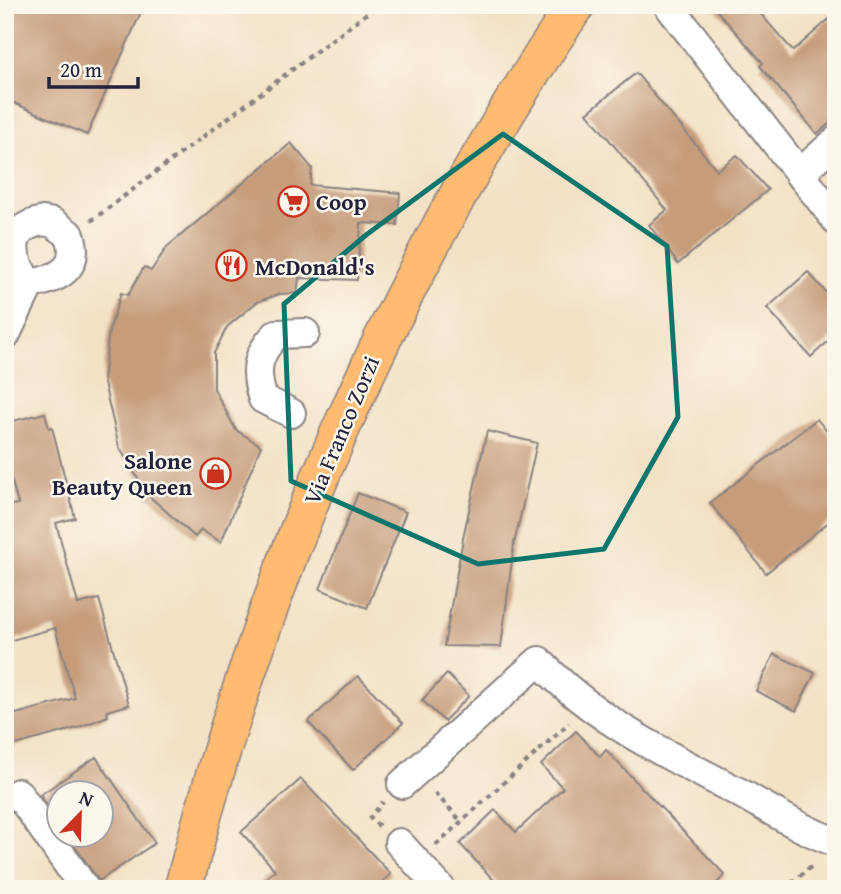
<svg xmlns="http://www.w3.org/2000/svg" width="841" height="894" font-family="'Gentium Book Plus',serif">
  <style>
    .building { fill: #c69c7a }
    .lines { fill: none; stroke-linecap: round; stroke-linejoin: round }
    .minor-casing { stroke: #8a8280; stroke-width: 32 }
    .major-casing { stroke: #8a8280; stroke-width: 40 }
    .path { stroke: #8a8280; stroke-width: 4.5; stroke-dasharray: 5 5; stroke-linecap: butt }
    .minor { stroke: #fff; stroke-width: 28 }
    .major { stroke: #febb71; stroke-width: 37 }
    .marked { fill: none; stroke: #0f766e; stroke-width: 5; stroke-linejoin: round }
    .labels { text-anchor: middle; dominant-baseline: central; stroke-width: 5; stroke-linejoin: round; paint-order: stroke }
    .poi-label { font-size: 23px; font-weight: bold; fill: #22223b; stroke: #fbf7ec; text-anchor: start }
    .street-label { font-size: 23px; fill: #22223b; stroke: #fbf7ec }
  </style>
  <rect width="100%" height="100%" fill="#fbf7ec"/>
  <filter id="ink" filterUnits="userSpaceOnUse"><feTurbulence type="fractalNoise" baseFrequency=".0143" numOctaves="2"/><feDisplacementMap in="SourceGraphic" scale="14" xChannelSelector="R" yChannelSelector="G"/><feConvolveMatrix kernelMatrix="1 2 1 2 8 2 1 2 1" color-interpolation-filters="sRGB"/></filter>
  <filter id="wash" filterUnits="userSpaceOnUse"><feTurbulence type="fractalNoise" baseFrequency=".00686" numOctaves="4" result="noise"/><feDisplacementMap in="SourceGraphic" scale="28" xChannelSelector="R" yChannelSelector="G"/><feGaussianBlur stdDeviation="1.57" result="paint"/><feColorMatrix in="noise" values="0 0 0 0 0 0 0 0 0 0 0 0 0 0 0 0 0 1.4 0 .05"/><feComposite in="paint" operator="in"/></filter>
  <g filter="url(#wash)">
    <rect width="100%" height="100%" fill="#f3e1c5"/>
    <g id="blocks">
      <g class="building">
        <path d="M12 5H144L87 135 5 99V20Z"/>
        <path d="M712 5H753L793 51 836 13V118L817 134 760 66 763 63Z"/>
        <path d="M636 73 717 170 737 155 768 190 678 264 649 225 667 210 587 113Z"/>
        <path d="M291 143 312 168 310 185 400 193 397 225 361 223 357 280 299 278 297 293 280 294 257 302 227 327 214 353V389L236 430 261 446 221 542 201 530 195 537 148 495 119 447 103 379 109 331 121 293 128 295 144 267 151 271 167 247Z"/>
        <path d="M808 272 836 303V334L811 357 767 308Z"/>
        <path d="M45 413 49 428 52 427 75 518 56 523 78 604 99 599 129 705 107 711 108 716 77 728 5 748V717L75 698 55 628 5 642V506L18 504 5 455V423Z"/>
        <path d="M817 419 836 443V516L766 573 710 503Z"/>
        <path d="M487 431 537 443 514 544 501 647 444 646 464 533Z"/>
        <path d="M358 493 406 512 367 608 320 589Z"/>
        <path d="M774 654 815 673 796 711 756 691Z"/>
        <path d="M447 674 469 696 444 721 422 700Z"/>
        <path d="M358 676 403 723 353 770 308 722Z"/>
        <path d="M576 731 600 757 606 750 725 875 711 889H502L460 844 495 810 516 832 563 788 541 765Z"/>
        <path d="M96 757 155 843 99 881 67 835H102V793H60V823L40 795Z"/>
        <path d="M301 779 391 874 374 889H254L275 870 241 832Z"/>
      </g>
    </g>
  </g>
  <g filter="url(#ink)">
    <use href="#blocks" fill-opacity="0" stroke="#8a8280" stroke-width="2"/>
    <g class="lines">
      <defs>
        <g id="minor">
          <path d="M668 5 836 220"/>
          <path d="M799 174 836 141"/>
          <path d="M43 221 53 223 70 235C81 268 59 279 30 284 11 260 3 228 43 221Z"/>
          <path d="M5 336 30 284"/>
          <path d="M291 413 263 399C254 372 256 354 277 334L305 333"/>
          <path d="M402 784 539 661C595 721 668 755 740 793 771 810 803 831 836 842"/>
          <path d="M18 793 85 889"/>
          <path d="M399 843 441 889"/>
        </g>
        <path id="major" d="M183 889C265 570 390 278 576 5"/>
      </defs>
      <use href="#minor" class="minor-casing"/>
      <use href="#major" class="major-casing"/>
      <g class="path">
        <path d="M91 221 378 5"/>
        <path d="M435 793 461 821"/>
        <path d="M379 826 370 818 383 802"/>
        <path d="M436 845 569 723"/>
        <path d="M784 889 814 864"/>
      </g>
      <use href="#minor" class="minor"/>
      <use href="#major" class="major"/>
    </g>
  </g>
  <path class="marked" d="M503 134 667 246 678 417 604 549 478 564 291 481 284 304 366 235Z"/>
  <defs>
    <symbol id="supermarket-ring" viewBox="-11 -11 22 22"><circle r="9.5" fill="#fbf7ec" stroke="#c8321e" stroke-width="1.5"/><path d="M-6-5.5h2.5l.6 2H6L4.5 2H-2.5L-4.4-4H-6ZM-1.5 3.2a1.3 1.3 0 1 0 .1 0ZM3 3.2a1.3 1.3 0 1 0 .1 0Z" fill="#c8321e"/></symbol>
    <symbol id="restaurant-ring" viewBox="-11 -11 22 22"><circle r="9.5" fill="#fbf7ec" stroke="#c8321e" stroke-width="1.5"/><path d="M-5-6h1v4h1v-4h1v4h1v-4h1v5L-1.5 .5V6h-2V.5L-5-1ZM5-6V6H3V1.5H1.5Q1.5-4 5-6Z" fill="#c8321e"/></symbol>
    <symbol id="shop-ring" viewBox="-11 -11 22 22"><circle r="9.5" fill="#fbf7ec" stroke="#c8321e" stroke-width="1.5"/><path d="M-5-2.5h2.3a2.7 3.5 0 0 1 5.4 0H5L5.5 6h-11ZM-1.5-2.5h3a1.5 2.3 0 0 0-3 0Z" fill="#c8321e"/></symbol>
  </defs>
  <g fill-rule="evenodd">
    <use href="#supermarket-ring" x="276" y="184" width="35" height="35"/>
    <use href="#restaurant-ring" x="214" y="248" width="35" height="35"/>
    <use href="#shop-ring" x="198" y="456" width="35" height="35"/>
  </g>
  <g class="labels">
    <g class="poi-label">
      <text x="316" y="201">Coop</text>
      <text x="255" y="266">McDonald's</text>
      <text x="192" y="460" text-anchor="end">Salone<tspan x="192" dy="26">Beauty Queen</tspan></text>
    </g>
    <g class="street-label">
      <text transform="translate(341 430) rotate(-67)">Via Franco Zorzi</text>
    </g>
  </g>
  <rect width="841" height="894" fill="none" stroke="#fbf7ec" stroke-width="28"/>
  <g transform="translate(80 814) rotate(23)"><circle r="33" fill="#fbf7ec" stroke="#a4a2a5" stroke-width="2"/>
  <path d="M0-5L12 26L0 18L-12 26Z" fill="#c8321e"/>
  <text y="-10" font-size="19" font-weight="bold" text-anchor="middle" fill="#22223b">N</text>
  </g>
  <path d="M49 77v10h89v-10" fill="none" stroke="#22223b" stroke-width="3.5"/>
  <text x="60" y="77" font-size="21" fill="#22223b" stroke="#fbf7ec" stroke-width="5" paint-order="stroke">20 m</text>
</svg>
